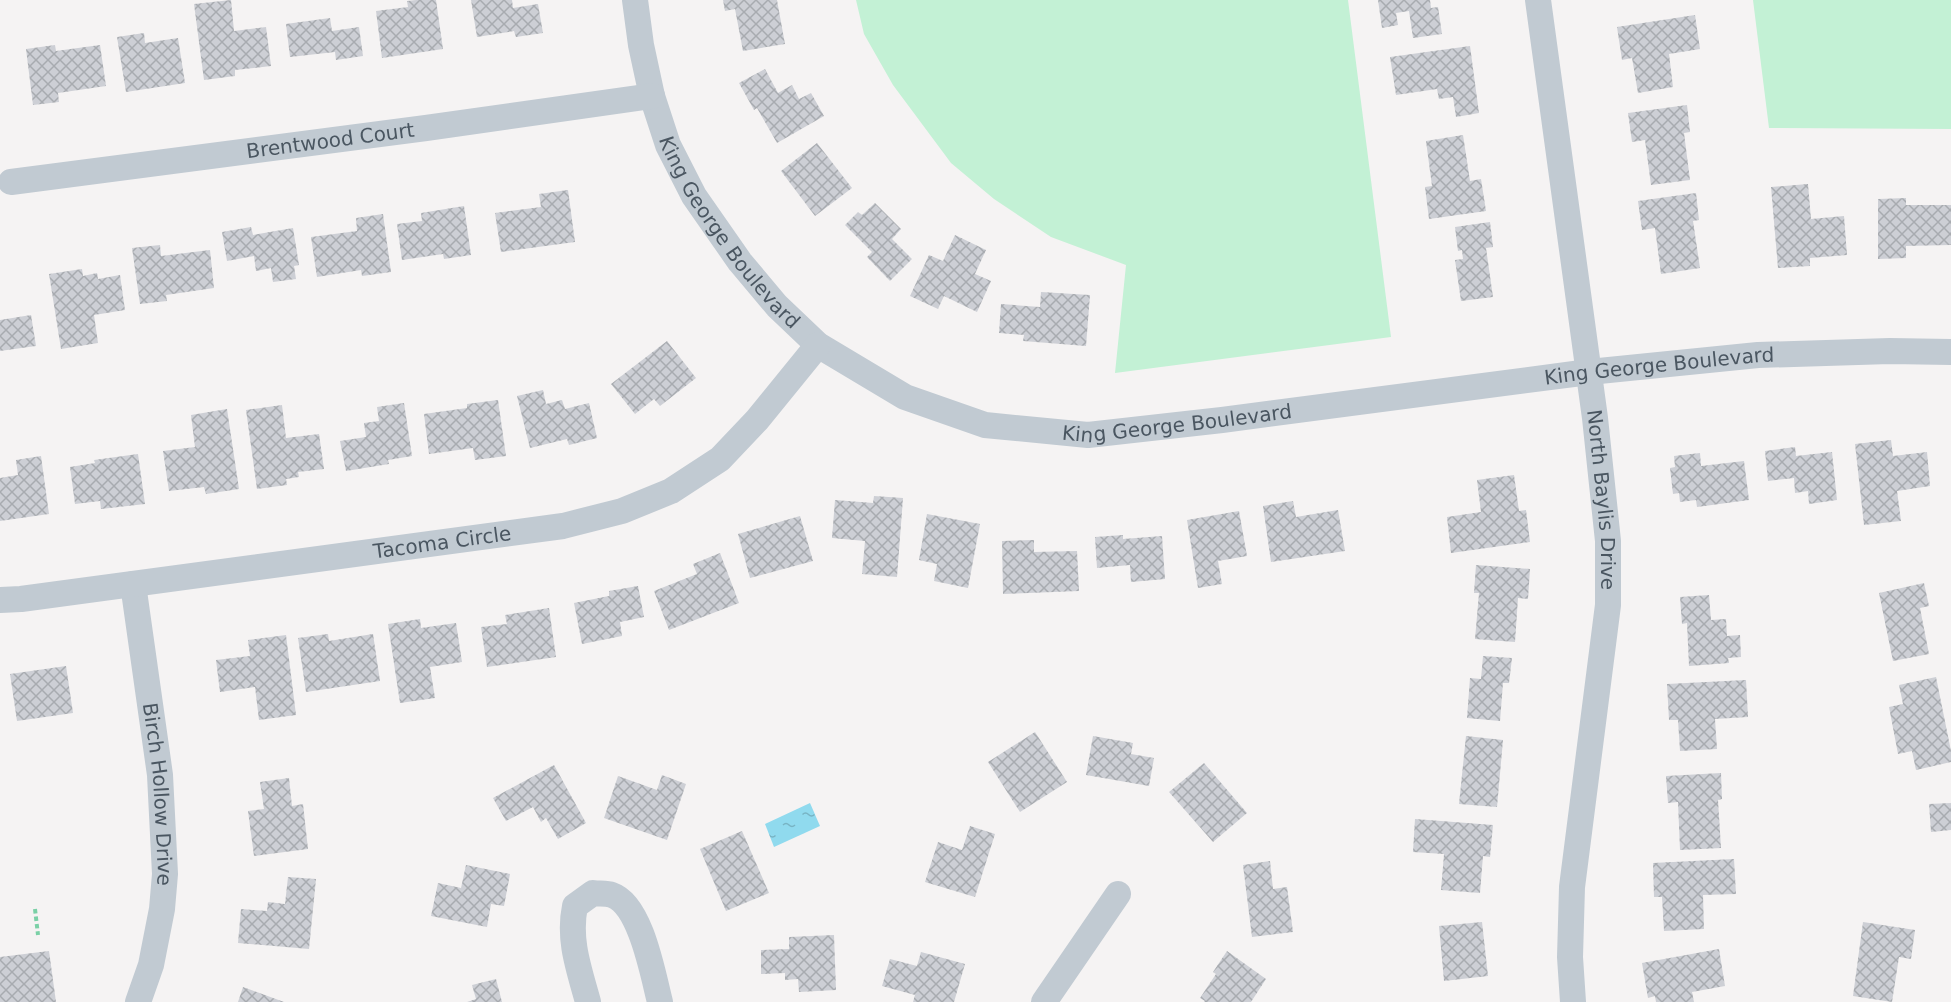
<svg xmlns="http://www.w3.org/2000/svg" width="1951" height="1002" font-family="'DejaVu Sans',sans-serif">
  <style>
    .green { fill: #c3f1d5 }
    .water { fill: url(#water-ripples) }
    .building { fill: url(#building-cross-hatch) }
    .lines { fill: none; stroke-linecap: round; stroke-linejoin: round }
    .path { stroke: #7ad0a6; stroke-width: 4; stroke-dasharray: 4.5 3; stroke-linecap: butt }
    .street { stroke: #c1cad2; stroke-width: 26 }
    .labels { text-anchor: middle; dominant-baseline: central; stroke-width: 4.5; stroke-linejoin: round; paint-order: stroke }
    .street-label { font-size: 20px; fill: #4a5661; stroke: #fff }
  </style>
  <defs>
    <pattern id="water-ripples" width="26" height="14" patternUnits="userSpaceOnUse" patternTransform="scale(1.5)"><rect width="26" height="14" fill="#90daee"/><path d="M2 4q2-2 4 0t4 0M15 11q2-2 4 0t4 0" fill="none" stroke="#78b4c4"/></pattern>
    <pattern id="building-cross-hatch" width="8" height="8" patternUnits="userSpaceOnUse" patternTransform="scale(1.5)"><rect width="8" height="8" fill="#cdcfd5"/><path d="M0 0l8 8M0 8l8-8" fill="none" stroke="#a8abb0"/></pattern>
  </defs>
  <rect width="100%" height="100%" fill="#f5f3f3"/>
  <g class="green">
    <path d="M856 0H1348L1391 337 1115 373 1126 265 1051 237 994 199 951 163 893 85 864 34Z"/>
    <path d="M1753 0H1951V129L1769 128Z"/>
  </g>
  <path class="water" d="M810 803 820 826 774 847 765 824Z"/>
  <g class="building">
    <path d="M231 0 234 31 266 27 271 66 235 70V76L204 80 194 4Z"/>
    <path d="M416 0H436L443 49 382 58 376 11 408 7 407 1Z"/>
    <path d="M471 0H512L513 8 538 4 543 33 516 37 514 31 477 37Z"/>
    <path d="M723 0H777L785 44 743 51 735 9 725 11Z"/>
    <path d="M1378 0H1430L1431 8 1438 7 1442 34 1413 38 1409 11 1396 13 1398 25 1382 28Z"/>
    <path d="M1695 15 1700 49 1669 54 1673 87 1638 93 1632 58 1622 60 1617 27Z"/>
    <path d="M330 18 332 31 359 27 363 56 336 60 335 52 290 57 286 24Z"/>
    <path d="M144 33 145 43 178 38 185 83 126 92 117 37Z"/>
    <path d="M55 45 56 51 100 45 106 86 58 93 59 102 33 105 26 49Z"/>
    <path d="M1470 46 1479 113 1456 117 1453 97 1439 99 1437 89 1396 95 1390 57Z"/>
    <path d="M765 69 778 93 792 85 799 99 811 93 824 116 777 143 757 108 754 110 739 83Z"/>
    <path d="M1687 105 1690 132 1684 133 1690 180 1651 185 1645 140 1632 142 1628 113Z"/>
    <path d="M1463 135 1470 181 1481 179 1486 211 1429 219 1425 187 1432 186 1426 141Z"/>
    <path d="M817 143 852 188 815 216 781 171Z"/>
    <path d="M1808 184 1811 219 1844 216 1847 255 1810 258V266L1778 268 1771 187Z"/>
    <path d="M568 190 575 242 501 252 495 213 541 207 539 194Z"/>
    <path d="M1696 193 1699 220 1693 221 1700 268 1661 274 1655 228 1642 230 1638 201Z"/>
    <path d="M1906 198V205H1951V245L1906 246V258L1878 259V199Z"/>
    <path d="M875 203 901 229 892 239 912 259 890 281 867 257 872 252 845 225 858 212 862 215Z"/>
    <path d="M464 206 471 255 444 259 443 254 402 260 397 224 422 221 421 213Z"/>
    <path d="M383 214 391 272 362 276 361 270 317 277 311 237 357 231 356 218Z"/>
    <path d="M1490 222 1493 247 1486 248 1493 297 1461 301 1455 260 1463 259 1462 250 1458 251 1455 227Z"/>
    <path d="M251 227 253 235 293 228 299 265 294 266 296 279 273 282 271 268 256 271 254 256 227 261 222 232Z"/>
    <path d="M955 235 986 250 975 274 991 281 977 312 944 296 938 309 910 296 929 255 943 261Z"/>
    <path d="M160 245 161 256 210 250 214 288 166 295 167 301 140 304 132 248Z"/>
    <path d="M82 269 83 276 97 273 98 279 120 275 125 310 94 315 98 343 61 349 49 274Z"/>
    <path d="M1041 292 1090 295 1086 346 1023 341 1024 335 999 333 1001 304 1040 307Z"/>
    <path d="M31 315 36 346 0 351V320Z"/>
    <path d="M667 341 696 378 660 406 654 399 635 414 611 384Z"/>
    <path d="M543 390 546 404 562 400 565 409 589 403 597 438 569 445 567 439 530 448 517 396Z"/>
    <path d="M498 400 506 456 475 460 473 448 429 454 424 414 467 408V404Z"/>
    <path d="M404 403 412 456 388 460 389 464 346 471 340 441 366 437 364 423 379 421 377 407Z"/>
    <path d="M282 405 286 438 319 434 324 469 298 472 299 477 286 479 287 485 257 489 246 410Z"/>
    <path d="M227 409 239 489 206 494 204 487 169 491 163 451 195 447 191 415Z"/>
    <path d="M1891 440 1893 456 1927 452 1930 486 1897 491 1901 521 1864 525 1855 444Z"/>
    <path d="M1795 447 1796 456 1832 452 1837 500 1809 504 1808 491 1795 493 1794 478 1768 481 1765 451Z"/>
    <path d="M1700 453 1701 466 1744 461 1749 500 1697 507 1696 500 1680 502 1679 493 1673 494 1670 468 1675 467 1674 456Z"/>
    <path d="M138 454 145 504 101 509 100 501 75 504 70 467 95 463 94 460Z"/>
    <path d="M41 456 49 514 0 521V478L18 475 16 460Z"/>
    <path d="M1514 475 1519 511 1526 510 1530 542 1451 553 1447 517 1481 512 1477 480Z"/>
    <path d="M874 496 903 498 897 577 862 574 865 541 832 538 835 500 873 503Z"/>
    <path d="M1293 501 1296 517 1338 510 1345 551 1271 562 1263 506Z"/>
    <path d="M1239 511 1247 556 1218 561 1222 584 1198 588 1187 520Z"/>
    <path d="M927 514 980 524 968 588 934 581 937 564 919 560Z"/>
    <path d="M800 516 813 561 750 578 738 534Z"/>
    <path d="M1123 535V539L1162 536 1165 579 1131 582 1130 565 1097 568 1095 537Z"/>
    <path d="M1034 540V552L1077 551 1079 591 1003 594 1002 541Z"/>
    <path d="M720 553 739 603 669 630 654 591 697 574 693 564Z"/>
    <path d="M1476 565 1530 569 1528 599 1518 598 1515 642 1475 639 1479 593H1474Z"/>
    <path d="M1924 583 1929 606 1920 608 1929 654 1893 661 1879 593Z"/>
    <path d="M638 586 644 617 620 622 622 636 582 644 574 603 609 596V591Z"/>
    <path d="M1709 595 1711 620 1726 619 1727 636 1740 635 1741 657 1728 658 1729 663 1689 666 1687 623 1682 624 1680 597Z"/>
    <path d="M549 608 556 657 487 667 481 627 507 624 505 615Z"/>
    <path d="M420 619 421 628 456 623 462 662 430 667 435 698 400 703 388 624Z"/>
    <path d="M328 634 329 641 373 634 380 681 306 692 298 638Z"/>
    <path d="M286 635 296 715 259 720 255 687 220 692 216 660 250 656 248 640Z"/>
    <path d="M1483 656 1512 658 1509 683H1503L1500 721 1467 718 1470 678 1481 679Z"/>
    <path d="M66 666 73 713 17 721 10 674Z"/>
    <path d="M1936 677 1951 751V762L1916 770 1912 751 1898 754 1889 707 1903 704 1899 685Z"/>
    <path d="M1746 680 1748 717 1715 719 1717 749 1680 751 1678 720H1669L1667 684Z"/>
    <path d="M1035 732 1067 782 1020 812 988 762Z"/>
    <path d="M1093 736 1133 743 1131 754 1154 758 1149 786 1086 775Z"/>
    <path d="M1466 736 1503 740 1497 807 1459 804Z"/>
    <path d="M1204 763 1247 813 1213 842 1169 792Z"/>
    <path d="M554 765 586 823 558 839 546 818 541 822 533 807 506 821 493 798Z"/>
    <path d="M1721 773 1722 799 1718 800 1721 848 1680 850 1678 802 1668 803 1666 776Z"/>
    <path d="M662 775 686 784 667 840 604 818 618 776 657 790Z"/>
    <path d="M289 778 292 806 303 804 308 849 254 856 248 811 264 809 260 782Z"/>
    <path d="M1951 803V830L1931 832 1929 804Z"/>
    <path d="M1415 819 1493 825 1490 857 1483 856 1480 893 1441 890 1444 854 1413 852Z"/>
    <path d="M970 826 995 834 975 897 925 882 938 842 962 850Z"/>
    <path d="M742 831 769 893 726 911 700 849Z"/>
    <path d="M1734 859 1736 894 1703 895 1704 929 1664 931 1662 897H1654L1653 863Z"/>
    <path d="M1270 861 1273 889 1287 887 1293 932 1252 937 1243 865Z"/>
    <path d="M466 865 510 874 504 906 491 904 487 927 431 916 438 883 461 888Z"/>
    <path d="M288 877 316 879 309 949 238 943 241 909 267 911 268 902 285 904Z"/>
    <path d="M1482 922 1488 976 1444 981 1439 926Z"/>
    <path d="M1863 922 1915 930 1911 959 1899 957 1892 1002 1853 996Z"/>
    <path d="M834 935 836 990 799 992 798 979 785 980V973L761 974V950L789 949V937Z"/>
    <path d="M1719 949 1725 986 1692 992 1694 1002H1656L1655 996 1648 998 1642 963Z"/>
    <path d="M49 951 56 1002H0V957Z"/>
    <path d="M1227 951 1266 979 1251 1002H1204L1205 1001 1200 998 1216 974 1213 972Z"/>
    <path d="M921 952 965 964 954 1002H913L915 995 882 986 890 959 917 966Z"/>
    <path d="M496 979 502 1002H467L476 999 472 985Z"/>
    <path d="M243 987 284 1002H238Z"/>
  </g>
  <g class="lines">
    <path class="path" d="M35 909 38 935"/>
    <g class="street">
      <path id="s1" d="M635 0 641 45 652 96 668 145 694 196 740 262 777 306 818 345 905 397 985 425 1088 435 1222 420 1589 372 1758 355 1890 351 1951 352"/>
      <path id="s2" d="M1538 0 1595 418 1608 541V605L1572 887 1570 957 1573 1002"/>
      <path id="s3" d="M11 182 426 128 652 96"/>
      <path id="s4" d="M133 584 160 775 165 874 162 909 151 965 138 1002"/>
      <path id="s5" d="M0 600 21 599 563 526 622 511 671 491 720 459 757 420 818 345"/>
      <path d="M588 1002C579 969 568 940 575 906L593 893C599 894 606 893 612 895 641 905 653 975 660 1002"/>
      <path d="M1044 1002 1118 894"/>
    </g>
  </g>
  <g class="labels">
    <g class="street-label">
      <text stroke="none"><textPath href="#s3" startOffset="322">Brentwood Court</textPath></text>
      <text stroke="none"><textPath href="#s1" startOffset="256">King George Boulevard</textPath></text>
      <text stroke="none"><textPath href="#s1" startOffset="1266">King George Boulevard</textPath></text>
      <text stroke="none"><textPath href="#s1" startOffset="780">King George Boulevard</textPath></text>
      <text stroke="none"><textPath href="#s2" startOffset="504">North Baylis Drive</textPath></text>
      <text stroke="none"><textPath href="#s5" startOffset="446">Tacoma Circle</textPath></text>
      <text stroke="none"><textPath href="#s4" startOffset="212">Birch Hollow Drive</textPath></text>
    </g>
  </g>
</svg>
